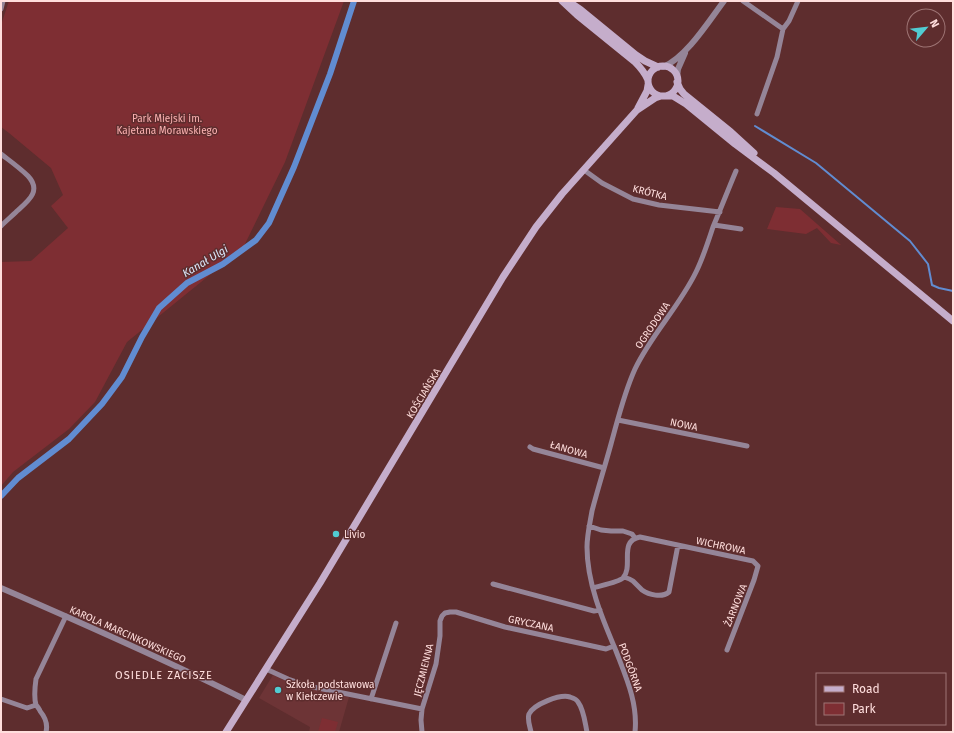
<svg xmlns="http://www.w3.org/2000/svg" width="954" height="733" viewBox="0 0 954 733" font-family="'Fira Sans',sans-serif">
  <rect width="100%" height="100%" fill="#5e2d2e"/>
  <!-- built -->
  <path fill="#6d3436" d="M 273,675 L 295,685 L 316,690 L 349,697 L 339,732 L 309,732 L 310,727 L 259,698 Z"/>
  <!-- green -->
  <path fill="#7e2e33" d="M 9,1 L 344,1 L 285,162 L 243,248 L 127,342 L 95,402 L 69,429 L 13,472 L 1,486 L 1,262 L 31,261 L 68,228 L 51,206 L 63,195 L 51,168 L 9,133 L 1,127 L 1,25 Z
    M 776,207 L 800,209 L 841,245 L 831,243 L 817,228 L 806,234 L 767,229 Z
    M 322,718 L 338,722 L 335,732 L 318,732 Z"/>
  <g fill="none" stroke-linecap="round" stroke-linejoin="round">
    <!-- stream -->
    <path stroke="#618cd1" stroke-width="2" d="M 755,126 L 816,163 L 910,241 L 928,264 L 932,285 L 939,288 L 953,291"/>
    <!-- canal -->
    <path stroke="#618cd1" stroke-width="6" d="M 1,496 L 18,478 L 69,439 L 102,404 L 122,377 L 142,337 L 159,308 L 187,283 L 223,264 L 256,240 L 269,223 L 294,167 L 330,74 L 354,1"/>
    <!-- minor -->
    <path stroke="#958598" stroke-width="5" d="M 743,1 L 783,29
      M 1,9 L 3,1
      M 757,114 L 777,57 L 783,29 L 789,21 L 798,1
      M 1,154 C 10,161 20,168 28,176 C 42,191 28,201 17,211 C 12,216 6,221 1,226
      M 584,170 L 602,183 L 633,199 L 659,205 L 720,212
      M 714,225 L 741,229
      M 618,420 L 747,446
      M 530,447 L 533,449 L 604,468
      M 589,526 L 601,530 L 611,531 L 623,531 L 632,534 L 635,538
      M 624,577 C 627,578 630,579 633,581 C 636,584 639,587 642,590 C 649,595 662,598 669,592 L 678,545
      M 493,584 L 594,611 L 600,610
      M 593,588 C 599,586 619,582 623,578 C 634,566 618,541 640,537 L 753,561 L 758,566 L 754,580 L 727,650
      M 266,669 L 288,679 L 308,686 L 422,709
      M 1,699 L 27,708 L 36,705
      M 371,699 L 396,623
      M 46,732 C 48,724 45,717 40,711 C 40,710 37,706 36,705 C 34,698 35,686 36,679 L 66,616
      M 422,732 L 421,720 L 422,709 L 436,664 L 440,636 L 440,621 L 442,616 L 445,613 L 450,612 L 456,612 L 505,627 L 606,649 L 614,646
      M 531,732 C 530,727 527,719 529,714 C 534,704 560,694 570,697 C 573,698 577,700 578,702 C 584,710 585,723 587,732
      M 635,732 C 638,703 626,677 616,651 C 602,618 587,583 587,547 C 587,535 590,523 592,511 C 598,488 605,466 611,444 C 618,419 624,393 635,369 C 651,335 679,307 696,272 C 703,258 708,242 713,227 C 721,208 728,190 736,171"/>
    <!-- tertiary -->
    <path stroke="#958598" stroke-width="6" d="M 663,67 C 686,58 709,21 724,1
      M 677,77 L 678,69 L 685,53
      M 1,588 C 84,624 166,660 246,700"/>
    <!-- secondary -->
    <path stroke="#c5adcb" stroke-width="7" d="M 562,1 L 577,15 L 635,62 C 641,68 645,73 648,80
      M 568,1 L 581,10 L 636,55 L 645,61 L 658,67
      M648 81a15 15 0 1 1 30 0a15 15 0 1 1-30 0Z
      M 677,82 L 680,89 L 684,94 L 731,132 L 754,153
      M 665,96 L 673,96 L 686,104 L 735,144 L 774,173 L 953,321
      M 638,108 L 647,91 L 648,85
      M 226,732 L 320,583 L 503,277 L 536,227 L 562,194 L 637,110 L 655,98 L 661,96"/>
  </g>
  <!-- markers -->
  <g fill="#51ccd2" stroke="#5e2d2e" stroke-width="1.5">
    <circle cx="336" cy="534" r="4"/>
    <circle cx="278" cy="690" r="4"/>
  </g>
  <g text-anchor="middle" stroke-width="3" stroke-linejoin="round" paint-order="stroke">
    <!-- park labels -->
    <g font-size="10" fill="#fbb1b1" stroke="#5e2d2e">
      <text x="167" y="122">Park Miejski im.<tspan x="167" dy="12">Kajetana Morawskiego</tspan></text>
    </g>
    <!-- street labels -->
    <g font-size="10" fill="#ffdedd" stroke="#5e2d2e">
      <text transform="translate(650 192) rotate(14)" y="4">KRÓTKA</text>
      <text transform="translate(652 325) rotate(-56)" y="4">OGRODOWA</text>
      <text transform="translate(423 393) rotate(-59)" y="4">KOŚCIAŃSKA</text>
      <text transform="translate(684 424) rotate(12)" y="4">NOWA</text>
      <text transform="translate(569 449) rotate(16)" y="4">ŁANOWA</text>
      <text transform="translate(721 545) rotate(12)" y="4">WICHROWA</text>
      <text transform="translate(735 605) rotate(-68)" y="4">ŻARNOWA</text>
      <text transform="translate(531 623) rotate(12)" y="4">GRYCZANA</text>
      <text transform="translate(128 634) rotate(24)" y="4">KAROLA MARCINKOWSKIEGO</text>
      <text transform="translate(631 667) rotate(70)" y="4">PODGÓRNA</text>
      <text transform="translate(423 670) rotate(-76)" y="4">JĘCZMIENNA</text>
    </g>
    <!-- poi labels -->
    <g font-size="10" fill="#ffdedd" stroke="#5e2d2e" text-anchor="start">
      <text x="344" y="538">Livio</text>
      <text x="286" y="688">Szkoła podstawowa<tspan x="286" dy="12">w Kiełczewie</tspan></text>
    </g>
    <!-- water labels -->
    <g font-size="11" font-style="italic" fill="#d9e5f8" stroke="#5e2d2e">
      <text transform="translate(205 261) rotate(-31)" y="4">Kanał Ulgi</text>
    </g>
    <!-- neighbourhood labels -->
    <g font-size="11" letter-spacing="1" fill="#ffdedd" stroke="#5e2d2e">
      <text x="164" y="679">OSIEDLE ZACISZE</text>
    </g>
  </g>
  <!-- border -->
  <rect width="954" height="733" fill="none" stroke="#ffdedd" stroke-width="4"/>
  <!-- legend -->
  <rect x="816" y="673" width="130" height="52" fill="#5e2d2e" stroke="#9e7474"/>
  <rect x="824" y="686" width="20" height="6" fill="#c5adcb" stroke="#9e7474"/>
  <text x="852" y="693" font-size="12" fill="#ffdedd">Road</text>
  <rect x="824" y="703" width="20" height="12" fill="#7e2e33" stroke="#9e7474"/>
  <text x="852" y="713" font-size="12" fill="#ffdedd">Park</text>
  <!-- north arrow -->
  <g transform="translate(926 28) rotate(62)"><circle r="19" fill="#5e2d2e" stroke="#9e7474"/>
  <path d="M0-3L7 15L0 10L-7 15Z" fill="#51ccd2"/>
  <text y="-6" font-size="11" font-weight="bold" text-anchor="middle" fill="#ffdedd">N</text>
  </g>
</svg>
